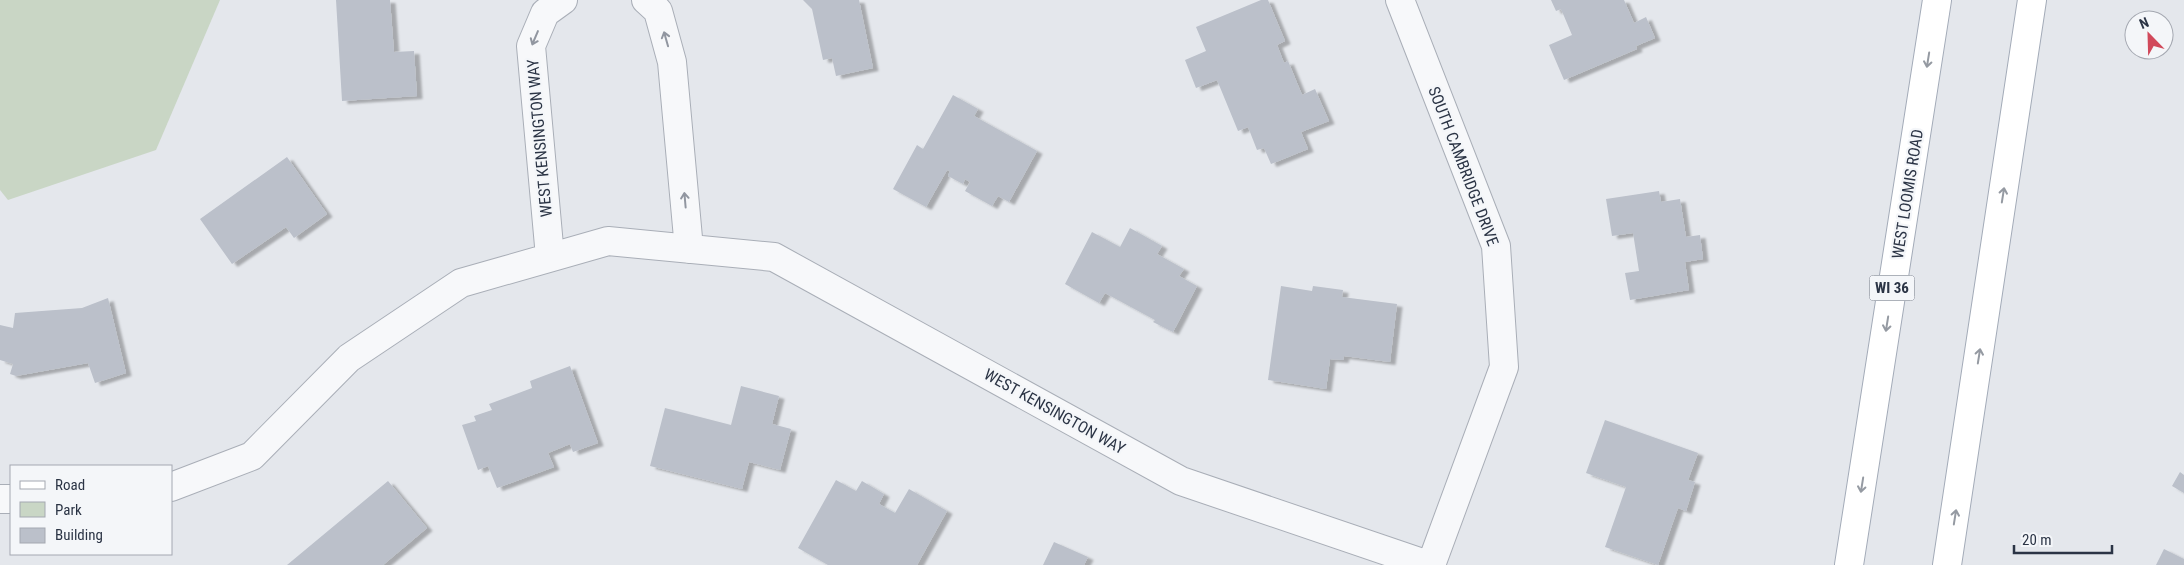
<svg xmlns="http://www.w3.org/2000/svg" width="2184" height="565" viewBox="0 0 2184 565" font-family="'Roboto Condensed',sans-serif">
  <defs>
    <filter id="shadow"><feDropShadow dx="5.5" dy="3" stdDeviation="1" flood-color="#0004"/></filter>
  </defs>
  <rect width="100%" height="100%" fill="#e4e7ec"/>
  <!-- green -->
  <path fill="#c9d6c5" d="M 0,0 L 220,0 L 156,150 L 8,200 L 0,190 Z"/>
  <!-- building -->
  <path fill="#bbc0ca" filter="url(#shadow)" d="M 336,0 L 390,0 L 394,52 L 414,51 L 417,96 L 342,101 Z
    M 803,0 L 859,0 L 873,68 L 836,76 L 832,58 L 823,60 L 812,9 Z
    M 1261,0 L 1268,0 L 1285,41 L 1277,45 L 1284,63 L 1288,61 L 1302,95 L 1315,89 L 1329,121 L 1301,132 L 1308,149 L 1271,164 L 1264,148 L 1257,150 L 1248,127 L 1238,131 L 1217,80 L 1196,88 L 1185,60 L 1206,51 L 1196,27 Z
    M 1551,0 L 1624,0 L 1634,23 L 1646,17 L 1655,38 L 1636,46 L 1637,49 L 1564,80 L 1549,45 L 1572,35 L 1561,9 L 1556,11 Z
    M 953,95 L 978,109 L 974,116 L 1037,151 L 1009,202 L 998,196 L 992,206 L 965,191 L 970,182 L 965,179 L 963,184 L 948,176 L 950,171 L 947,170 L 926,207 L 893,189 L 917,145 L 923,149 Z
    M 287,157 L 327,214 L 294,238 L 286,227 L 232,264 L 200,219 Z
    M 1659,191 L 1661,202 L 1680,199 L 1686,237 L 1700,235 L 1703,259 L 1685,262 L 1689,290 L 1630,300 L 1625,273 L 1639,271 L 1633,233 L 1612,236 L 1606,199 Z
    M 1130,228 L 1162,246 L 1157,254 L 1184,269 L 1179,276 L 1197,286 L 1173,332 L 1153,322 L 1155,320 L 1105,293 L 1099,303 L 1065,284 L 1092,232 L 1120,247 Z
    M 1281,286 L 1312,291 L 1313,286 L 1343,290 L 1342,297 L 1397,304 L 1390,362 L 1344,356 L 1343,360 L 1330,359 L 1326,389 L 1268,380 Z
    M 108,298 L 126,373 L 95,383 L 88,363 L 16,376 L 10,374 L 13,364 L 0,360 L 0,325 L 13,328 L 15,313 L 82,308 Z
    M 570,366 L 598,443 L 573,452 L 570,444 L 548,453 L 554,467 L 497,488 L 488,466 L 478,470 L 462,425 L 476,421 L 474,416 L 492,410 L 489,404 L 532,388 L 530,381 Z
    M 741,386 L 779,396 L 772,424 L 791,429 L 780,470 L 749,462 L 742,489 L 650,466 L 665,408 L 731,425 Z
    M 1605,420 L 1698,453 L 1688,480 L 1695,482 L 1686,511 L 1678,508 L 1658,565 L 1605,547 L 1626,487 L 1586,473 Z
    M 2180,472 L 2184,475 L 2184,493 L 2172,486 Z
    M 836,480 L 856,491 L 862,481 L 884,494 L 879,504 L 895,513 L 909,489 L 947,511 L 917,565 L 828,565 L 798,548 Z
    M 388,481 L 427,528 L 383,565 L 287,565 Z
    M 1054,542 L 1088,557 L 1084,565 L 1043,565 Z
    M 2164,549 L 2184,559 L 2184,565 L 2156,565 Z"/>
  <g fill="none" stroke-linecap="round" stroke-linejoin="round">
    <defs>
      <path id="street" d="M 646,0 L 658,11 L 672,62 L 689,249
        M 1400,0 L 1496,246 L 1504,367 L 1431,565
        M 550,257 L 531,46 L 545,13 L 563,0
        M 171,487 L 252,456 L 349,358 L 461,283 L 608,241 L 774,257 L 1181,481 L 1428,565
        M 0,499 L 11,499"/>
      <path id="primary" d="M 1849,565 L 1937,0
        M 1947,565 L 2032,0"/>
    </defs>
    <!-- street casing -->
    <use href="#street" stroke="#a9aeb7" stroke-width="30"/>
    <!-- primary casing -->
    <use href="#primary" stroke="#a3abb8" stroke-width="30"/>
    <!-- street -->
    <use href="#street" stroke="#f7f8fa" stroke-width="28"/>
    <!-- primary -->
    <use href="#primary" stroke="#fff" stroke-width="28"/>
  </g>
  <!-- one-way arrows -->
  <defs><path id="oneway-shaft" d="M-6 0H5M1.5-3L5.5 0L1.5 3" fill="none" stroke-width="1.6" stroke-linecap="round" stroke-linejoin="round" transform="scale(1.25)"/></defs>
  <g stroke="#9196a0">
    <use href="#oneway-shaft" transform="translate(535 38) rotate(113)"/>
    <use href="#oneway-shaft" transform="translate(666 39) rotate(-106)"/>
    <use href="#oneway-shaft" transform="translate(685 200) rotate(-95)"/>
  </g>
  <g stroke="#959aa2">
    <use href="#oneway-shaft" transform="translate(1928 60) rotate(99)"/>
    <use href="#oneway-shaft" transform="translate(2003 195) rotate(-81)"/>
    <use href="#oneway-shaft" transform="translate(1887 324) rotate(99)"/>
    <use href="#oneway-shaft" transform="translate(1979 356) rotate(-81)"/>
    <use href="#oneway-shaft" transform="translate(1862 485) rotate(99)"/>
    <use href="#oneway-shaft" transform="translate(1955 517) rotate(-81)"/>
  </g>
  <g text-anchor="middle" stroke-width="4.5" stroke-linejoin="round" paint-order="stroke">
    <!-- shield labels -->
    <rect fill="#f4f6f9" stroke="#676e7b" stroke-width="1" x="1869.5" y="275.5" width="45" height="25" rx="4"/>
    <g font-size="15" font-weight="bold" fill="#2b3445">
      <text x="1892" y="293">WI 36</text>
    </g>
    <!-- street labels -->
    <g font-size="16" fill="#2b3445" stroke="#f4f6f9">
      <text transform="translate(539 138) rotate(-95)" y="6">WEST KENSINGTON WAY</text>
      <text transform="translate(1464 166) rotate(69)" y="6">SOUTH CAMBRIDGE DRIVE</text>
      <text transform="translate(1907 194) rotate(-81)" y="6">WEST LOOMIS ROAD</text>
      <text transform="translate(1055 411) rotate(29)" y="6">WEST KENSINGTON WAY</text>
    </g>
  </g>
  <!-- legend -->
  <rect x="10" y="465" width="162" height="90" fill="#f4f6f9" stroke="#a4a8b1"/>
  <rect x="20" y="481" width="25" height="8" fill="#ffffff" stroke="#a4a8b1"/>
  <text x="55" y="490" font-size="15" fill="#2b3445">Road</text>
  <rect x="20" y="502" width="25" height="15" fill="#c9d6c5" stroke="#a4a8b1"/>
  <text x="55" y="515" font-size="15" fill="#2b3445">Park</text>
  <rect x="20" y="528" width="25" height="15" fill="#bbc0ca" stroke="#a4a8b1"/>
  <text x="55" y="540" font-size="15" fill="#2b3445">Building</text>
  <!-- north arrow -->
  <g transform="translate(2149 35) rotate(337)"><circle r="24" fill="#f4f6f9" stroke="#a4a8b1"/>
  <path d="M0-4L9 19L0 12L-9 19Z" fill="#d1495b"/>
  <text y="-8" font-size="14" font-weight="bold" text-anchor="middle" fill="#2b3445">N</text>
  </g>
  <!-- scale -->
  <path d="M2014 545v8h98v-8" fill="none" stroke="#2b3445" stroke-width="2.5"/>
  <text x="2022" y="545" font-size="15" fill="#2b3445" stroke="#f4f6f9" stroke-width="4" paint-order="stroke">20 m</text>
</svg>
